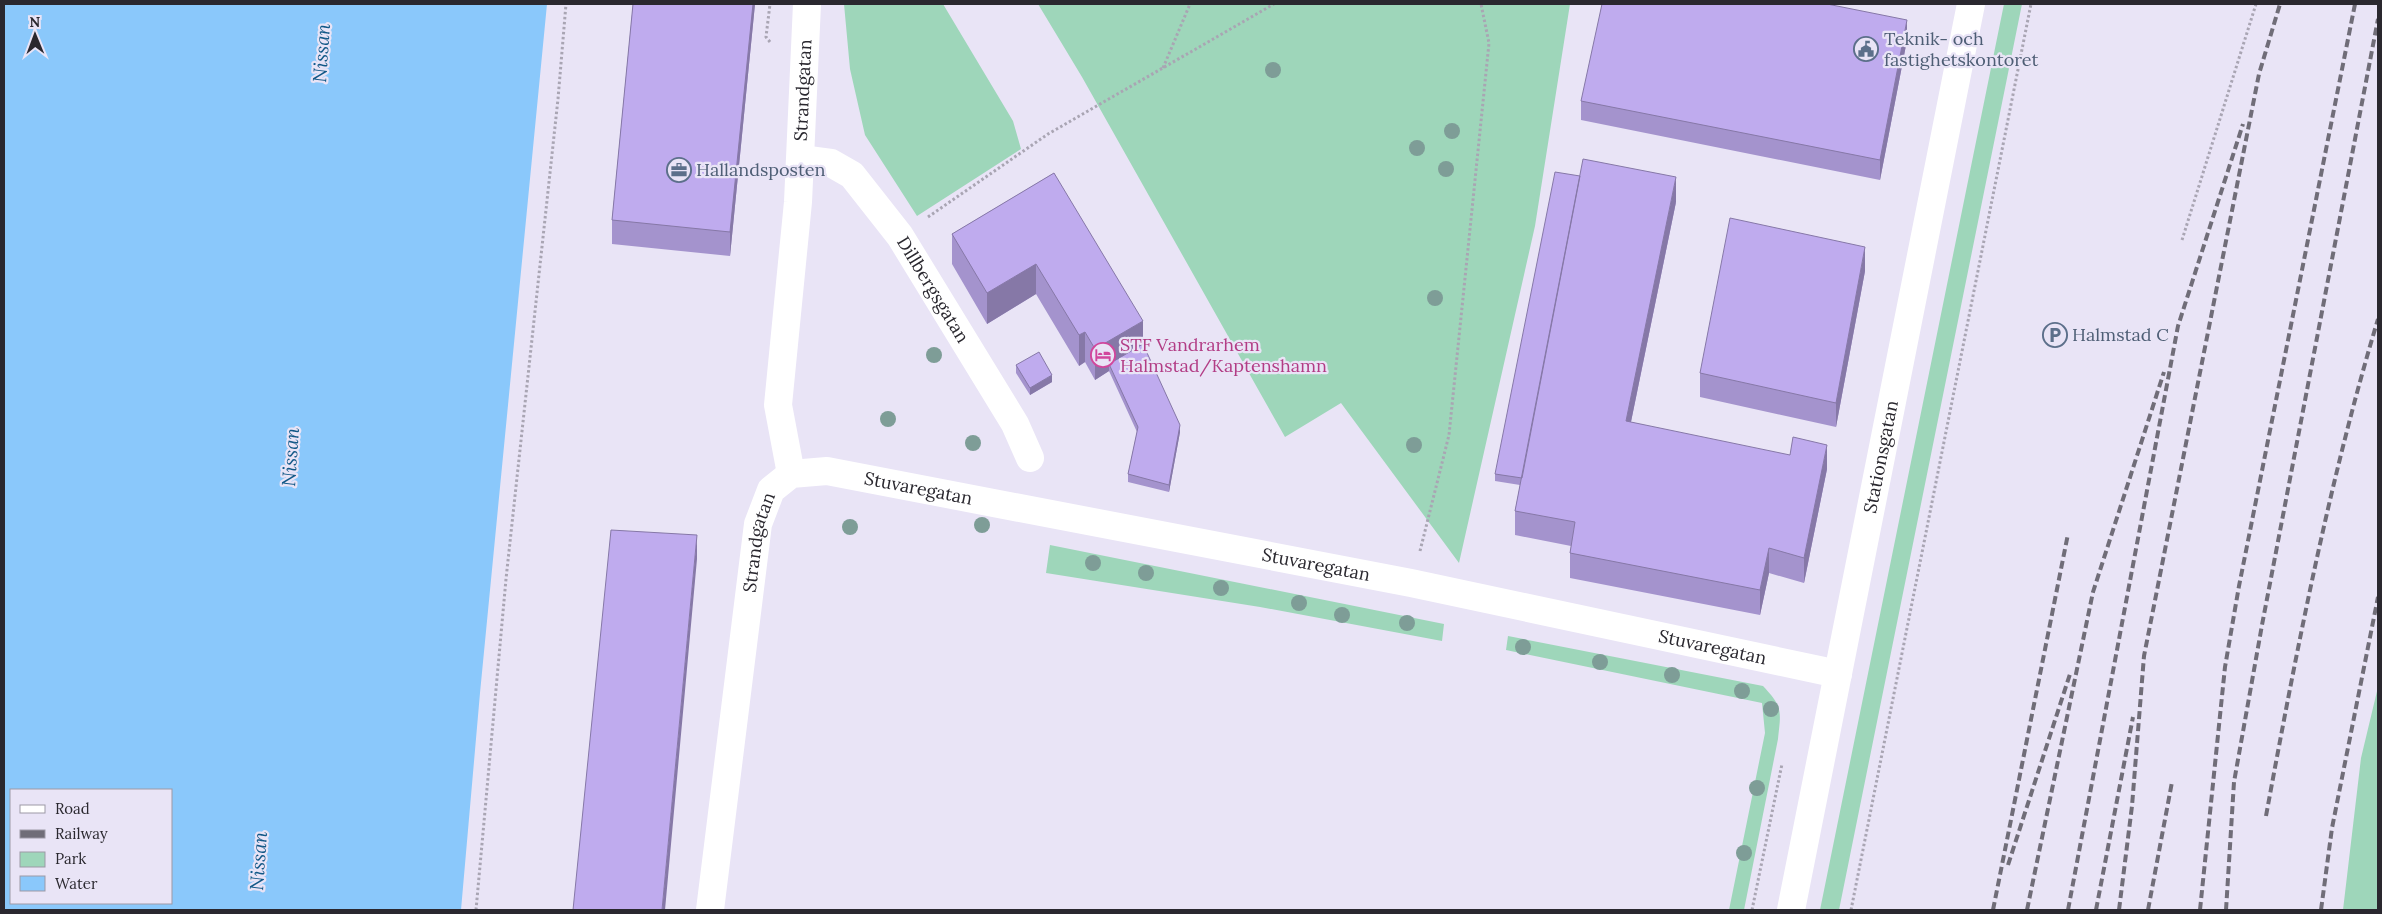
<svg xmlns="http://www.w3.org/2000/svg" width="2382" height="914" viewBox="0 0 2382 914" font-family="Lora,serif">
  <rect width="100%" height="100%" fill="#e9e4f6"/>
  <!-- green -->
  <path fill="#9ed6ba" d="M 844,4 L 943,4 L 1013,121 L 1021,149 L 917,216 L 865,135 L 850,69 Z
    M 1038,4 L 1570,4 L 1535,226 L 1459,563 L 1341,403 L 1285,437 L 1082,77 Z
    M 2004,4 L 2022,4 L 1839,910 L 1820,910 Z
    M 1050,545 L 1444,624 L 1442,641 L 1260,607 L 1046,573 Z
    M 1508,636 L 1763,686 C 1783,707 1781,711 1778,739 L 1744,910 L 1729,910 L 1765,733 L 1762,703 L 1506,650 Z
    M 2378,687 L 2378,910 L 2343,910 L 2361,758 Z"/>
  <!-- water -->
  <path fill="#8ac8fb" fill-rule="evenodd" d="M 4,4 L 547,4 L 480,693 L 461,910 L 4,910 ZM 11,790 L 171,790 L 171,903 L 11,903 Z"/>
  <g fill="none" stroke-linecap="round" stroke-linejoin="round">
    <!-- path -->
    <path stroke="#a9a5b3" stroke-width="3" stroke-dasharray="2.5 2.5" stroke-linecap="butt" d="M 770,42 L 766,37 L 770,4
      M 1163,68 L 1190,4
      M 928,217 L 1048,134 L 1274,4
      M 2182,240 L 2256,4
      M 1420,551 L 1449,435 L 1489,43 L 1481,4
      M 476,910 L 506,579 L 558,99 L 566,4
      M 1752,910 L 1782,764
      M 1851,910 L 2031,4"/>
    <!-- minor -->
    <g stroke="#fff" stroke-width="28">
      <path id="s1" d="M 801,159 L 831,163 L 852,175 L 900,236 L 1015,424 L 1030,458"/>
      <path id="s2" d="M 791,474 L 778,405 L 798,202 L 807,4"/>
      <path id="s3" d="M 710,910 L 758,524 L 771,490 L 791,474 L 827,471 L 1411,583 L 1838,674"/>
      <path id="s4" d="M 1791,910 L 1971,4"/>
    </g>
    <!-- rail -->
    <path stroke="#706d78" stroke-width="4" stroke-dasharray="8 4" stroke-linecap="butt" d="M 2266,816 C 2297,648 2329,482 2378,319
      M 2008,865 L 2070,674
      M 1993,910 L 2068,534
      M 2027,910 L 2093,592 L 2164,372
      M 2068,910 L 2178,326 L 2243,124
      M 2096,910 L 2133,717
      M 2119,910 L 2132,806 L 2144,656 L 2259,74 L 2280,4
      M 2148,910 L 2172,782
      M 2200,910 L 2225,667 L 2239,586 L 2355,4
      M 2226,910 L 2234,782 L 2262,625 L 2378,19
      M 2321,910 L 2332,828 L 2378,597"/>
  </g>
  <!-- trees -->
  <g fill="#7e9d97">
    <circle cx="1273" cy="70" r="8"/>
    <circle cx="1452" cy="131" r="8"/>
    <circle cx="1417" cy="148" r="8"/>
    <circle cx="1446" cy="169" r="8"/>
    <circle cx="1435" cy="298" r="8"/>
    <circle cx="934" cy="355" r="8"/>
    <circle cx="888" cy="419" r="8"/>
    <circle cx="973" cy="443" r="8"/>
    <circle cx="1414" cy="445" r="8"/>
    <circle cx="982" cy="525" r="8"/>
    <circle cx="850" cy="527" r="8"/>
    <circle cx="1093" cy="563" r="8"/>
    <circle cx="1146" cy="573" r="8"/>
    <circle cx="1221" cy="588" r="8"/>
    <circle cx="1299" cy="603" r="8"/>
    <circle cx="1342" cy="615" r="8"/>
    <circle cx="1407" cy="623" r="8"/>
    <circle cx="1523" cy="647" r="8"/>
    <circle cx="1600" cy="662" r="8"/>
    <circle cx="1672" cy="675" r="8"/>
    <circle cx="1742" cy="691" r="8"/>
    <circle cx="1771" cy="709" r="8"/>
    <circle cx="1757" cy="788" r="8"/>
    <circle cx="1744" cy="853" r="8"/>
  </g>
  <!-- wall -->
  <path fill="#a493cd" d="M 633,4 L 755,4 L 730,256 L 612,244 L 612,220 Z
    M 1907,40 L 1880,180 L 1581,120 L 1581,101 Z
    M 1054,173 L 1143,344 L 1180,432 L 1169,492 L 1128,482 L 1128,474 L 1137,432 L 1109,371 L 1095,380 L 1085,362 L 1079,366 L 1036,294 L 987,324 L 952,264 L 952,234 Z
    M 1676,202 L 1631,422 L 1827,469 L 1804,583 L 1769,573 L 1760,615 L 1570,578 L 1570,553 L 1571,546 L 1515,535 L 1515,511 L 1520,485 L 1495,481 L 1495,474 Z
    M 1865,271 L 1836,427 L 1700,397 L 1700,373 Z
    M 1016,365 L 1052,382 L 1030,395 L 1016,373 Z"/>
  <!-- shaded-wall -->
  <path fill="#8678a7" d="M 753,4 L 755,4 L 730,256 L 730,232 Z
    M 1907,20 L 1907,40 L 1880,180 L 1880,160 Z
    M 1676,177 L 1676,202 L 1626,446 L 1626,421 Z
    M 1865,247 L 1865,271 L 1836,427 L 1836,403 Z
    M 1036,264 L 1036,294 L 987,324 L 987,293 Z
    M 1143,321 L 1143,351 L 1109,364 L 1109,371 L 1095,380 L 1095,349 Z
    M 1085,332 L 1085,362 L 1079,366 L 1079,335 Z
    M 1052,375 L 1052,382 L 1030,395 L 1030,388 Z
    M 1180,425 L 1180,432 L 1169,492 L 1169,485 Z
    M 1827,445 L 1827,469 L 1804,583 L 1804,558 Z
    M 697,535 L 697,559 L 665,910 L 662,910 Z
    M 1769,548 L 1769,573 L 1760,615 L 1760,590 Z"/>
  <!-- building -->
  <path fill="#bfabee" stroke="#8678a7" d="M 633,4 L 753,4 L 730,232 L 612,220 Z
    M 1602,4 L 1827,4 L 1907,20 L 1880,160 L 1581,101 Z
    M 1583,159 L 1676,177 L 1626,421 L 1790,455 L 1793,437 L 1827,445 L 1804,558 L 1769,548 L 1760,590 L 1570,553 L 1575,522 L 1515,511 Z
    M 1555,172 L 1580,176 L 1522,478 L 1495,474 Z
    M 1054,173 L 1143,321 L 1095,349 L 1085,332 L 1079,335 L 1036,264 L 987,293 L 952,234 Z
    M 1730,218 L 1865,247 L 1836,403 L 1700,373 Z
    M 1143,344 L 1180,425 L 1169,485 L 1128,474 L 1138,427 L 1109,364 Z
    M 1039,352 L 1052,375 L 1030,388 L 1016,365 Z
    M 611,530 L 697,535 L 662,910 L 573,910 Z"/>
  <!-- icons -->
  <defs>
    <symbol id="civic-ring" viewBox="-11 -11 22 22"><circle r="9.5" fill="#e9e4f6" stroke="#5c6f8a" stroke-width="1.5"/><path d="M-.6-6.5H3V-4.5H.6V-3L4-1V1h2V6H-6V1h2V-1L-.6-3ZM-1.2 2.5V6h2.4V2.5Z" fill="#5c6f8a"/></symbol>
    <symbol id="office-ring" viewBox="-11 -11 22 22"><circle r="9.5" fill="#e9e4f6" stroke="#5c6f8a" stroke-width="1.5"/><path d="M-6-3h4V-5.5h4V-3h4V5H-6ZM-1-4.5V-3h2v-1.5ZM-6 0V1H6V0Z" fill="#5c6f8a"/></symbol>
    <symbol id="parking-ring" viewBox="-11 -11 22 22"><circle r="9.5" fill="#e9e4f6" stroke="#5c6f8a" stroke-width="1.5"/><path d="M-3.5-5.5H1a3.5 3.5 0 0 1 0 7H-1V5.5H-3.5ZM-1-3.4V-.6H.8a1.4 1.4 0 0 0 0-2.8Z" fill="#5c6f8a"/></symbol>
    <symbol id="hotel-ring" viewBox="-11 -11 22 22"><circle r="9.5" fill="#e9e4f6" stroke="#d1479c" stroke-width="1.5"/><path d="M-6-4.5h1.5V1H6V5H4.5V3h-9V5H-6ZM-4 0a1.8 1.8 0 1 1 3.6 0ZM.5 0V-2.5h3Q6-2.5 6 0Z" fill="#d1479c"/></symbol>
  </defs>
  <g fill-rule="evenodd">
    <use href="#civic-ring" x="1852" y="35" width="28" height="28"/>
    <use href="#office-ring" x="665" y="156" width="28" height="28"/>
    <use href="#parking-ring" x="2041" y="321" width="28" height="28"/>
    <use href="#hotel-ring" x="1089" y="341" width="28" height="28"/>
  </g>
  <g text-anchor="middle" stroke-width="4.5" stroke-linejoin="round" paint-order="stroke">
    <!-- service labels -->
    <g font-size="18" fill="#4e5e75" stroke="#e9e4f6" text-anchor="start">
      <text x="1884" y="45">Teknik- och<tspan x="1884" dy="21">fastighetskontoret</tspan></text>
      <text x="696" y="176">Hallandsposten</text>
      <text x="2072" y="341">Halmstad C</text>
    </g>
    <!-- street labels -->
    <g font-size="18" fill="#2a282f" stroke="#e9e4f6">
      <text dy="6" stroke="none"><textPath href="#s2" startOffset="386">Strandgatan</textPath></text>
      <text dy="6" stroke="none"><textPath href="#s1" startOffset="195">Dillbergsgatan</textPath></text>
      <text dy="6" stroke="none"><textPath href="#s4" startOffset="462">Stationsgatan</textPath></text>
      <text dy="6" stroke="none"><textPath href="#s3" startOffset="580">Stuvaregatan</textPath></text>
      <text dy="6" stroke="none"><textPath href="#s3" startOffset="371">Strandgatan</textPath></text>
      <text dy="6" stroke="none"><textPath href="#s3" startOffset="985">Stuvaregatan</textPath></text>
      <text dy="6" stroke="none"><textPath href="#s3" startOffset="1390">Stuvaregatan</textPath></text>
    </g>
    <!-- hotel labels -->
    <g font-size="18" fill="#b23c85" stroke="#e9e4f6" text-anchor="start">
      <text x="1120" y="351">STF Vandrarhem<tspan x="1120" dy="21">Halmstad/Kaptenshamn</tspan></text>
    </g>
    <!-- water labels -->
    <g font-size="19" font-style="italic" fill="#125887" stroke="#e9e4f6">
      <text transform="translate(321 53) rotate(-86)" y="7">Nissan</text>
      <text transform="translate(290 457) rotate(-86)" y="7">Nissan</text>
      <text transform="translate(258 861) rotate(-86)" y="7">Nissan</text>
    </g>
  </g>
  <!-- border -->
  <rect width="2382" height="914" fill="none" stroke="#2a282f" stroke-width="10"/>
  <!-- legend -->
  <rect x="10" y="789" width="162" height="115" fill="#e9e4f6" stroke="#9d99a6"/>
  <rect x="20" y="805" width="25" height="8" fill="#ffffff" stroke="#9d99a6"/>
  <text x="55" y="814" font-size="15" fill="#2a282f">Road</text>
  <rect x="20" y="830" width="25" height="8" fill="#706d78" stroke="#9d99a6"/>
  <text x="55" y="839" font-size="15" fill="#2a282f">Railway</text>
  <rect x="20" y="852" width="25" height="15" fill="#9ed6ba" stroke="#9d99a6"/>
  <text x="55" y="864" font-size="15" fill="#2a282f">Park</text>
  <rect x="20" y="876" width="25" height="15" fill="#8ac8fb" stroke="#9d99a6"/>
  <text x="55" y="889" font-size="15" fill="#2a282f">Water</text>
  <!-- north arrow -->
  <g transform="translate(35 35) rotate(359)" stroke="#e9e4f6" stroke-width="4" paint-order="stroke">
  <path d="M0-4L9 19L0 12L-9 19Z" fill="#2a282f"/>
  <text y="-8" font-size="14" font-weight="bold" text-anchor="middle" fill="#2a282f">N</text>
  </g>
</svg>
